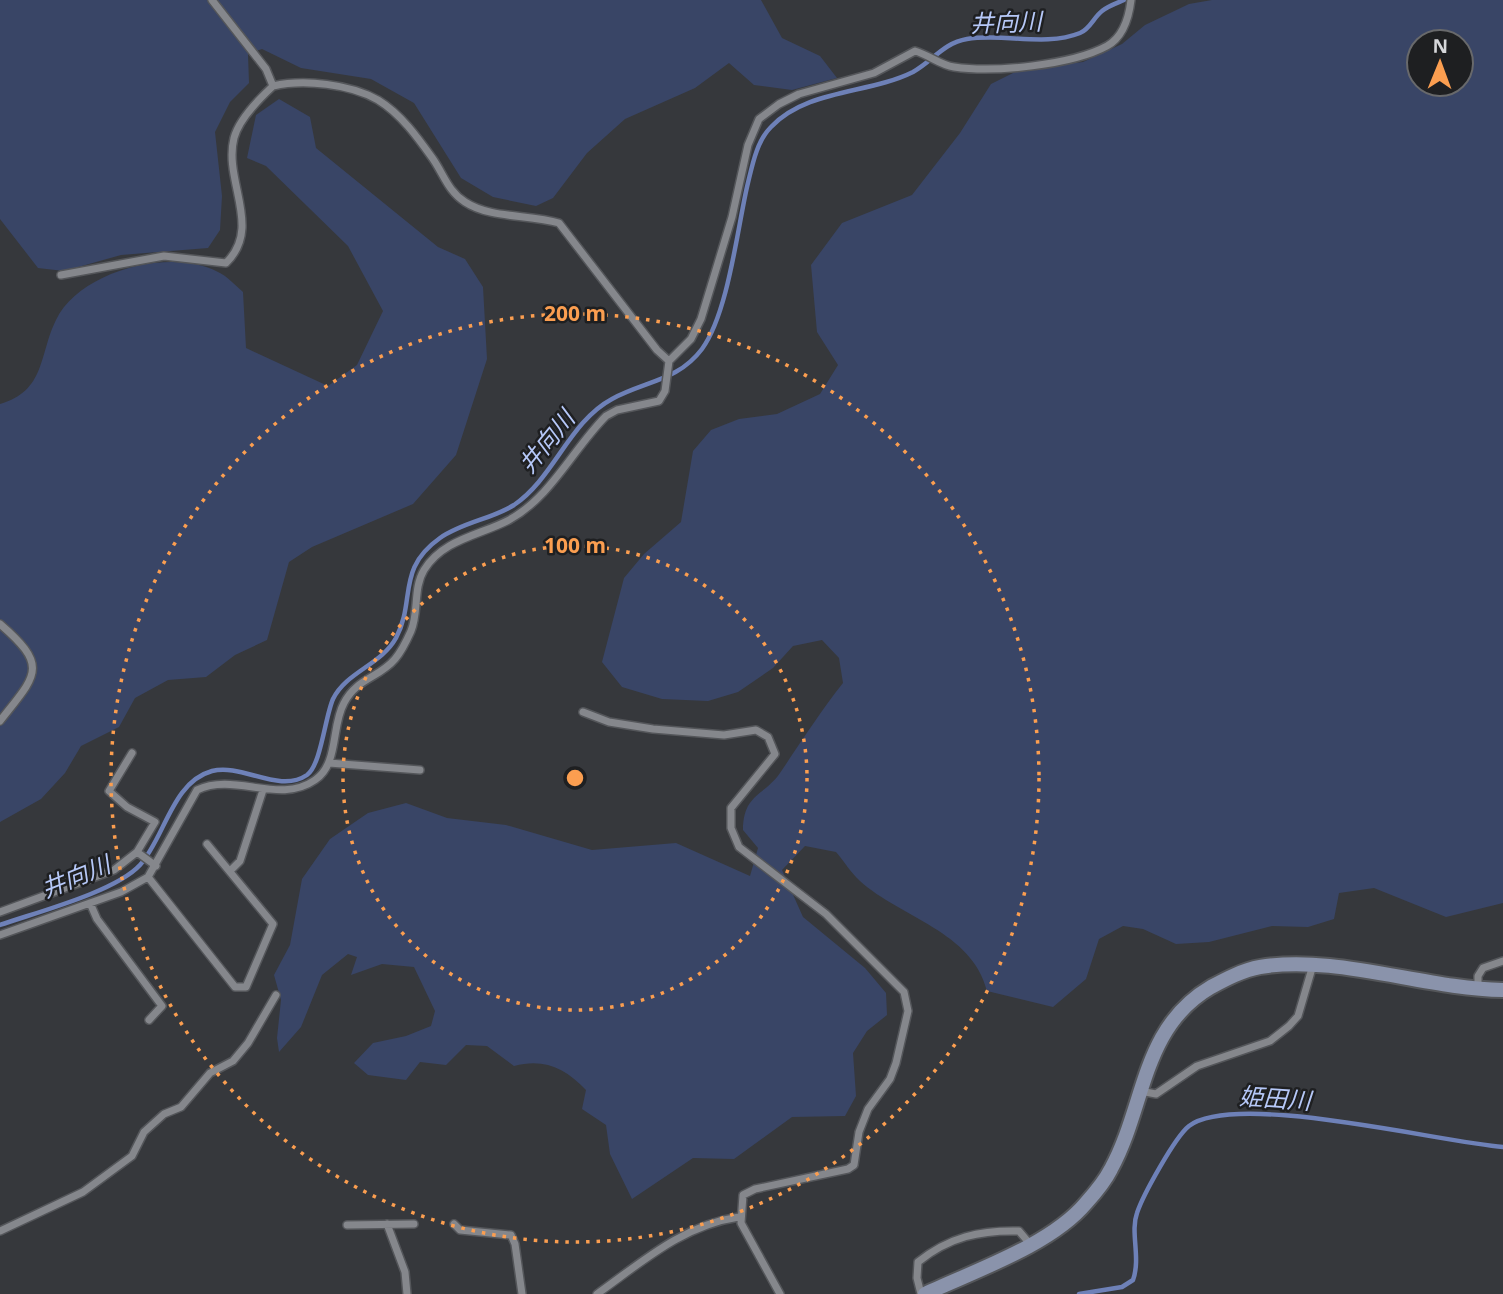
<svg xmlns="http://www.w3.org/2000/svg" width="1503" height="1294" viewBox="0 0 1503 1294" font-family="'Noto Sans','Noto Sans JP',sans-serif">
  <rect width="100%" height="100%" fill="#36383c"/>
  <!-- green -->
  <path fill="#394566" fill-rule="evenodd" d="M 0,0 L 761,0 L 782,38 L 820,56 L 837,78 L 792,90 L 754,85 L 729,63 L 695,88 L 625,119 L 587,153 L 553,198 L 536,206 L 493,197 L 461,178 L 414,103 L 371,79 L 301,68 L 262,49 L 248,54 L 249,83 L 230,102 L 215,132 L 222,196 L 220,230 L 208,248 L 121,255 L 64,271 L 38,268 L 0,219 Z
    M 1212,0 L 1503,0 L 1503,903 L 1446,917 L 1374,888 L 1339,893 L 1334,919 L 1308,927 L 1272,926 L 1209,942 L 1176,944 L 1143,929 L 1123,926 L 1099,939 L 1086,979 L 1053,1007 L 987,991 C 972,931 901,918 860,881 C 851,873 844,861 836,852 L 805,846 L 782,870 L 803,917 L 865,968 L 886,993 L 887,1015 L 867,1031 L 853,1053 L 856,1096 L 845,1116 L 792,1117 L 734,1159 L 693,1158 L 632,1199 L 610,1154 L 606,1125 L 582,1109 L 586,1090 C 565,1068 544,1058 514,1066 L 487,1046 L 466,1045 L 446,1065 L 420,1062 L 406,1080 L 368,1075 L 354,1063 L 373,1043 L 406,1036 L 431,1026 L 435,1011 L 414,967 L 382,964 L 351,975 L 357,957 L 348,954 L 322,975 L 301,1027 L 279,1052 L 277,1038 L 281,1000 L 274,975 L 290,945 L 302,879 L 330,839 L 368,813 L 406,803 L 447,818 L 506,825 L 592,850 L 676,843 L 750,876 L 758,848 L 743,830 C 743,794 764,796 780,773 C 801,742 820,712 843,683 L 839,658 L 822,640 L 793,646 L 773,668 L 738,692 L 708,701 L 662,699 L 622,687 L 602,662 L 624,578 L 644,554 L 681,522 L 693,451 L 711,430 L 739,419 L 777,414 L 820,394 L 838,365 L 817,332 L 811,265 L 842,223 L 912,195 L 960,133 L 991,84 L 1019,70 L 1083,62 L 1122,44 L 1145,25 L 1189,4 ZM 1419,42 L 1461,42 L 1461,84 L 1419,84 Z
    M 279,99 L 310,117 L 316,148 L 438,247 L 465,259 L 483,287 L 487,359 L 456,455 L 413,504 L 312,547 L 289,562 L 267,640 L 235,655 L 206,677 L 168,680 L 135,698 L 119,727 L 81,746 L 65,773 L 41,799 L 0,822 L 0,404 C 46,391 39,354 56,320 C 79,271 171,247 218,272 C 227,276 235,285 243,292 L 246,348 L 328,386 L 357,365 L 383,311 L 348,246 L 266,166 L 247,158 L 256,115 Z"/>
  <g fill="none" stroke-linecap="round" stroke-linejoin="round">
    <!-- stream -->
    <path stroke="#6e81b8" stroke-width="4.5" d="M 0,925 C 37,912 115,892 140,865 C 165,837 172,782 212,771 C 242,763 279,794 307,775 C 321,765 325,717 333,699 C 346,672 381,665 396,638 C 416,600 396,569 440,538 C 463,522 492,519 514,505 C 554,478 569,422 612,399 C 645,381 678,381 702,349 C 728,313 737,231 747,187 C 752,167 756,142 771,127 C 807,89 869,94 913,72 C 933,61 943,43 967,39 C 1004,33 1045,47 1080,33 C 1090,29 1094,17 1102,11 C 1108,6 1117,3 1124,0
      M 1079,1294 L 1122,1287 L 1133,1280 C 1141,1258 1130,1232 1137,1213 C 1143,1195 1175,1137 1189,1126 C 1236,1091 1439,1142 1503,1147"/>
    <defs>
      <path id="street" d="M 212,0 L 266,69 L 273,86
        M 61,275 L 164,256 L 226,263 C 263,227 223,181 234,138 C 239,119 259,99 273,86 C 304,79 350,84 378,100 C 401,114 418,138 433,159 C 444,175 448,191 465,202 C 491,219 529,214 559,223 L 657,350 L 669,361
        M 0,624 C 50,667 36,675 0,721
        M 583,712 L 609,722 L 653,729 L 724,735 L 756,730 L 768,737 L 775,754 L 731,808 L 731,828 L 739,847 L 826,914 L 904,992 L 908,1011 L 896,1063 L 890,1079 L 868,1109 L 859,1132 L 854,1165 L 848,1169 L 755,1189 L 743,1195 L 741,1223 L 780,1294
        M 132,753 L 109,791 L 127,807 L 155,822 L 137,852 L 156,866
        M 329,763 L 420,770
        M 231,870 L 240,861 L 263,790
        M 148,877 L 235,987 L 246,987 L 273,924 L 207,844
        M 90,903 L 97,919 L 162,1006 L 149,1020
        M 0,912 L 114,870 L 137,852
        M 0,935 L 121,892 L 148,877 L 197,790 C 235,772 279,805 315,780 C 339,764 331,726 344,703 C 357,678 379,678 395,659 C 401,652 407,640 411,631 C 419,612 413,588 424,570 C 443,539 481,535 509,520 C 551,497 573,449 606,416 L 617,410 L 659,401 L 665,391 L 669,361 L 691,339 L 701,319 L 732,217 L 748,145 L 759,119 L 779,104 L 799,94 L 874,73 L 915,51 C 929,55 940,65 954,67 C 994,73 1072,65 1107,46 C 1123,37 1129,17 1131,0
        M 1478,990 L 1478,976 L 1483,968 L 1503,961
        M 1140,1091 L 1156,1094 L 1197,1066 L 1270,1041 L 1289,1026 L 1298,1016 L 1313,965
        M 387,1224 L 405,1272 L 407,1294
        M 454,1224 L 460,1230 L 511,1235 L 515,1244 L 522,1294
        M 347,1225 L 414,1224
        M 0,1231 L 83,1192 L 132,1156 L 144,1132 L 164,1114 L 181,1107 L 210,1073 L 233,1061 L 248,1043 L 276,995
        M 597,1294 C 642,1262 683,1225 739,1217
        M 921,1294 L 917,1278 L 918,1262 C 949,1237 980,1230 1019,1231 L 1030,1244"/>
      <path id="secondary" d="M 925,1294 C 974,1271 1051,1245 1086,1203 C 1095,1193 1105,1181 1111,1169 C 1146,1105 1141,1028 1211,987 C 1226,979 1243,970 1260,967 C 1335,954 1425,989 1503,990"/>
    </defs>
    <!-- street casing -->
    <use href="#street" stroke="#54565a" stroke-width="10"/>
    <!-- secondary casing -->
    <use href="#secondary" stroke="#54565a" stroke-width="18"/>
    <!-- street -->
    <use href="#street" stroke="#85878c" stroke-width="7"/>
    <!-- secondary -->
    <use href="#secondary" stroke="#8a93ab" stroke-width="14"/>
  </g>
  <!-- distance rings -->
  <g fill="none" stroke="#fb9e50" stroke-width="3.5" stroke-dasharray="3.5 7">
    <circle cx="575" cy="778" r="232"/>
    <circle cx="575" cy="778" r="464"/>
  </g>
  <g text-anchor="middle" stroke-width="5" stroke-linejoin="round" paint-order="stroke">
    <!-- water labels -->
    <g font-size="24" font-style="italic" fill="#b6c8f8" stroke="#1e1f21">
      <text transform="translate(1006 23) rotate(-2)" y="8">井向川</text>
      <text transform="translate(547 442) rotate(-51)" y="8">井向川</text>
      <text transform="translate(76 877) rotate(-22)" y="8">井向川</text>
      <text transform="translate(1275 1099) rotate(4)" y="8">姫田川</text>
    </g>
  </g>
  <circle cx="575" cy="778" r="10" fill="#fb9e50" stroke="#1e1f21" stroke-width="3.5"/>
  <g font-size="21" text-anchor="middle" font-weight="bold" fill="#fb9e50" stroke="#1e1f21" stroke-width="5" stroke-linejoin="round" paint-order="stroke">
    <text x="575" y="321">200 m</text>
    <text x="575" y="553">100 m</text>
  </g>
  <!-- north arrow -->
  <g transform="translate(1440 63) rotate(1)"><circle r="33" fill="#1e1f21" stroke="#68696b" stroke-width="2"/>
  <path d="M0-5L12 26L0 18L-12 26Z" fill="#fb9e50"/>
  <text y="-10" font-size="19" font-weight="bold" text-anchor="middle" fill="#d6d7da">N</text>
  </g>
</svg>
